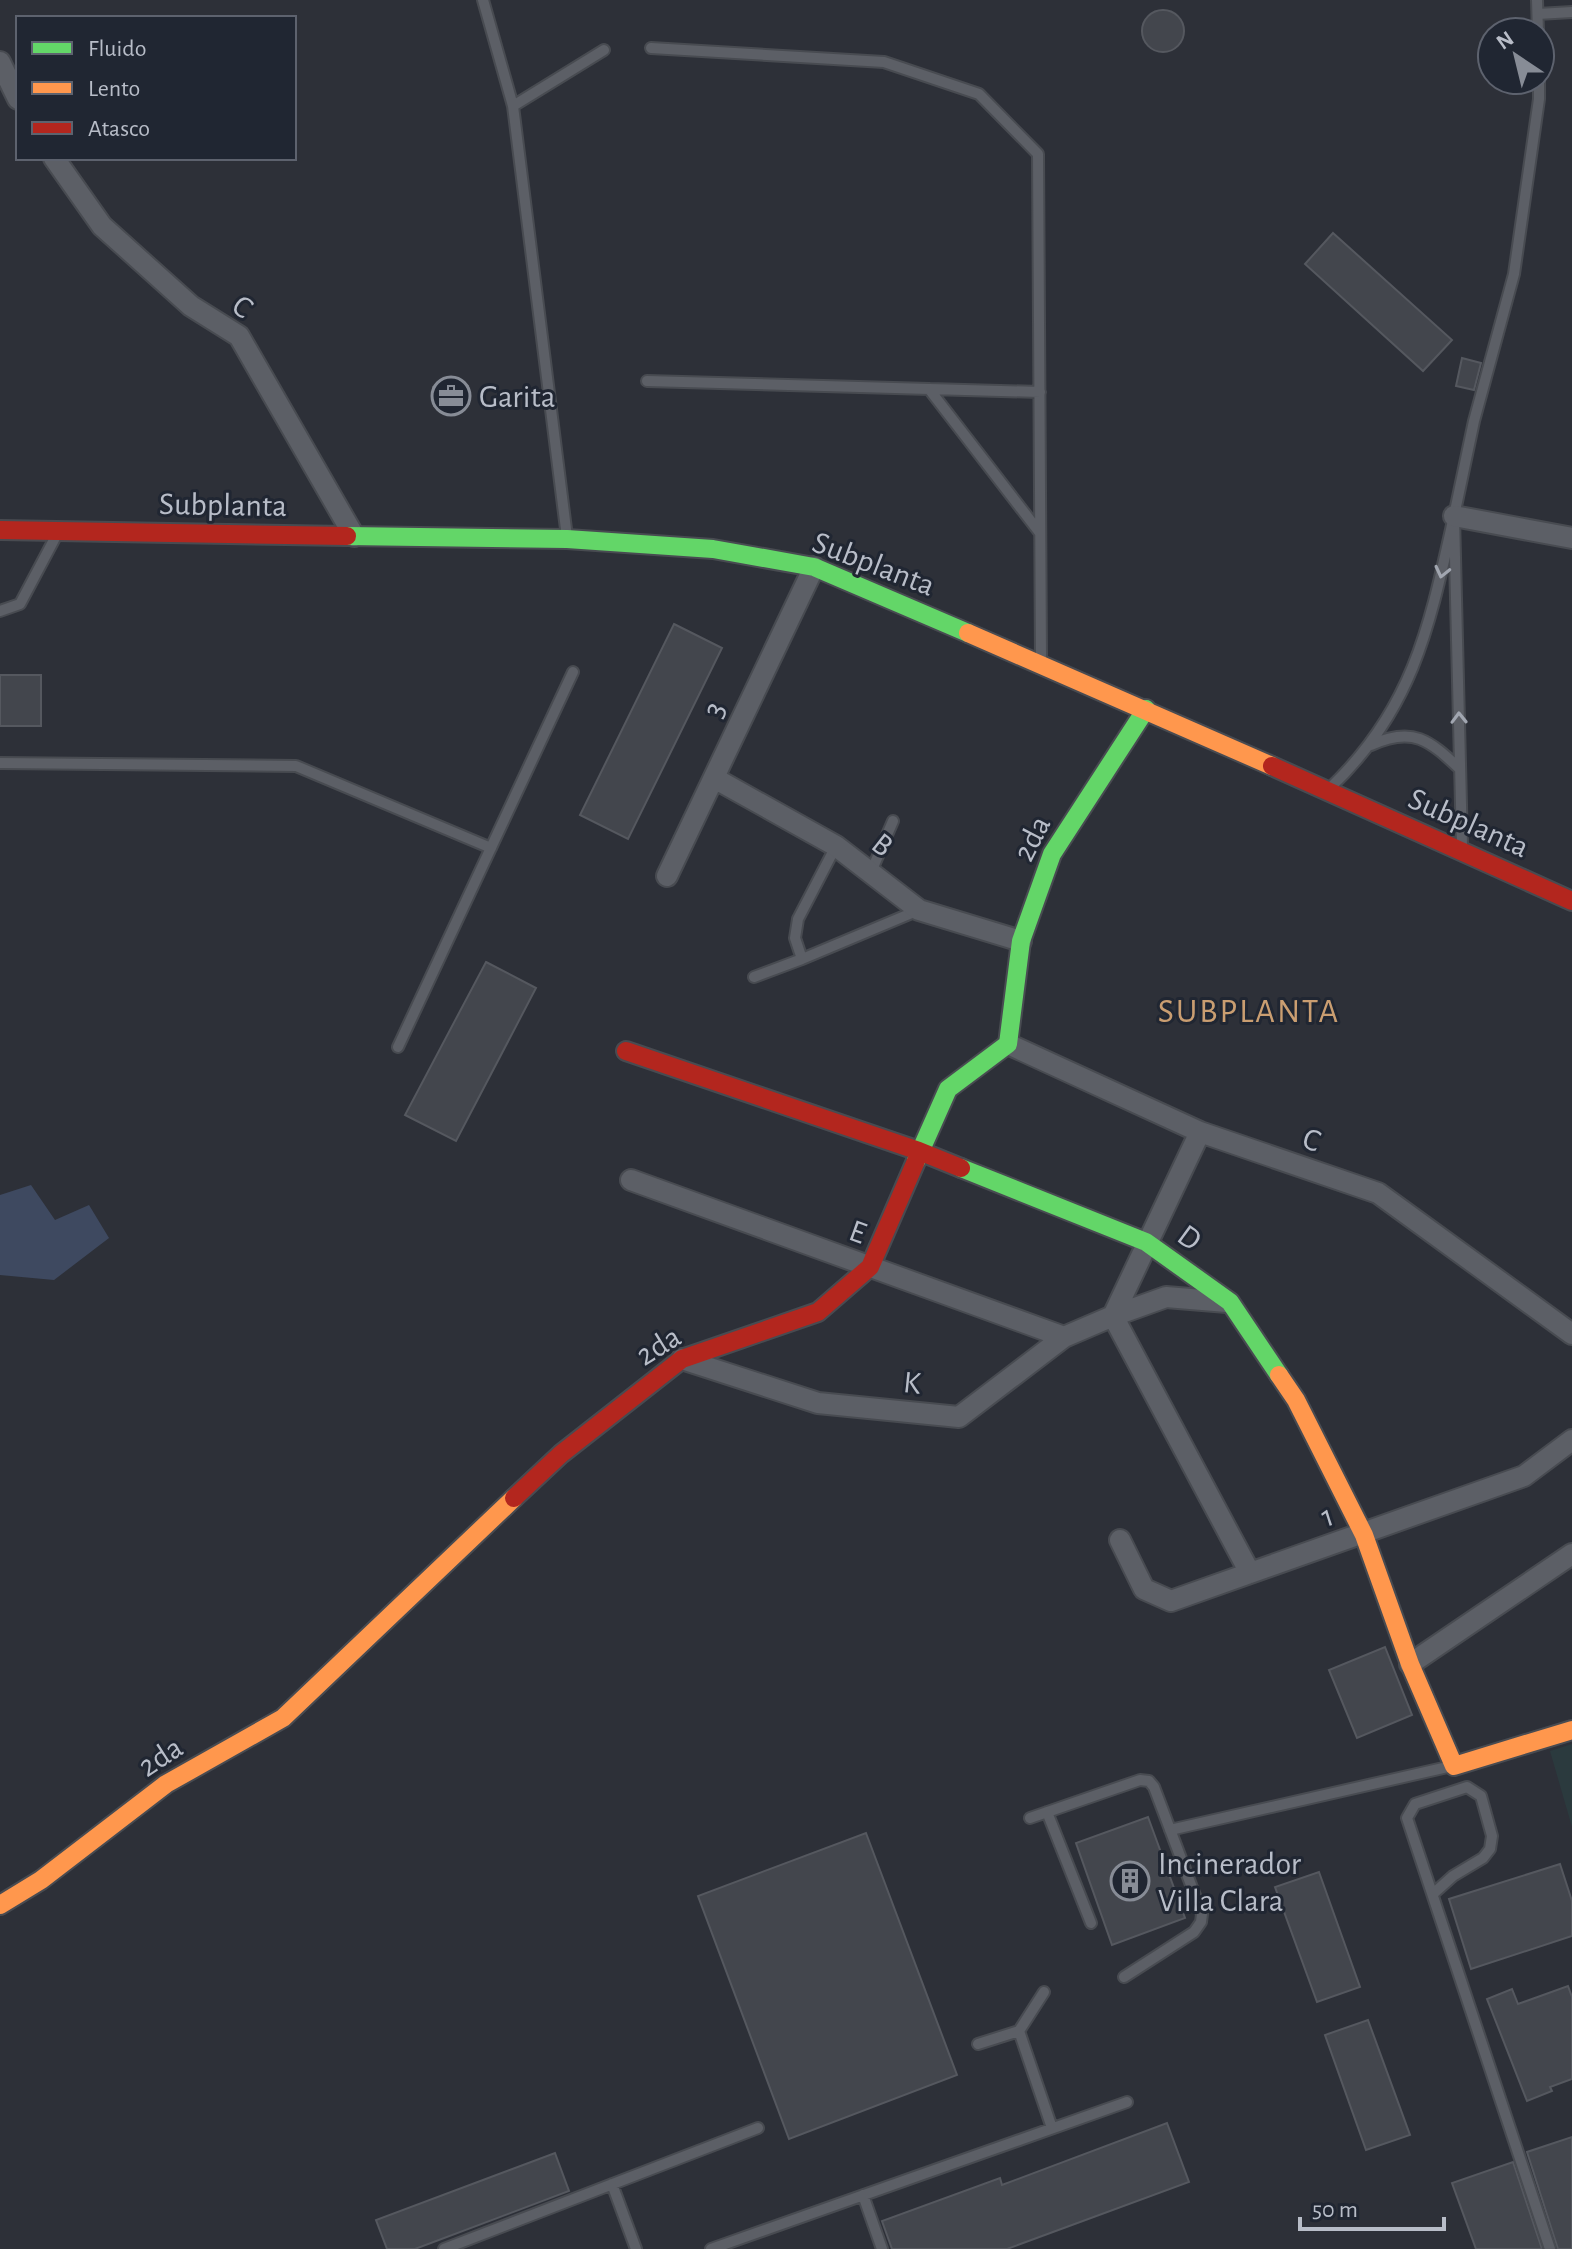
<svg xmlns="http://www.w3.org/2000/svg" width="1572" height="2249" viewBox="0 0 1572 2249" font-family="'Alegreya Sans',sans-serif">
  <rect width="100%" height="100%" fill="#2d3038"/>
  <!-- green -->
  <path fill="#2b3a3e" d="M 1572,1744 L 1572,1827 L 1550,1751 Z"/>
  <!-- water -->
  <path fill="#3e4960" d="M 31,1185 L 55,1220 L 89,1205 L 109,1238 L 54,1280 L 0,1275 L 0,1195 Z"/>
  <!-- building -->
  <path fill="#43464d" stroke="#55585f" stroke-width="2" d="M1142 31a21 21 0 1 1 42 0a21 21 0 1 1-42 0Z
    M 1333,233 L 1452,340 L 1423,371 L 1305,264 Z
    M 1462,358 L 1481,363 L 1474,390 L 1456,386 Z
    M 468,386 L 469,404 L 434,406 L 433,387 Z
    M 674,624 L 722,648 L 628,839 L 580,815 Z
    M 0,675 L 41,675 L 41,726 L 0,726 Z
    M 486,962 L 536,988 L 456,1141 L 405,1115 Z
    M 1385,1647 L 1412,1715 L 1357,1738 L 1329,1670 Z
    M 1148,1817 L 1185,1918 L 1112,1945 L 1076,1843 Z
    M 866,1833 L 957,2075 L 789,2139 L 698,1896 Z
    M 1560,1864 L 1572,1901 L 1572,1936 L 1471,1969 L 1449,1899 Z
    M 1319,1872 L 1360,1987 L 1317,2002 L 1275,1887 Z
    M 1568,1986 L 1572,1997 L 1572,2079 L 1550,2087 L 1552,2091 L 1527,2101 L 1487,1999 L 1512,1989 L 1518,2004 Z
    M 1368,2020 L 1410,2135 L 1366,2150 L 1325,2035 Z
    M 1167,2123 L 1189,2182 L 1007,2249 L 892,2249 L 882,2221 L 1000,2178 L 1002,2185 Z
    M 1572,2137 L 1572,2249 L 1558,2249 L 1527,2152 Z
    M 555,2153 L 569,2191 L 415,2249 L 387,2249 L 376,2220 Z
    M 1513,2162 L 1542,2249 L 1476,2249 L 1452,2183 Z"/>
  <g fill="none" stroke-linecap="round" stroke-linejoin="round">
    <defs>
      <path id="lane" d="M 483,0 L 513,106 L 567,537
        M 1537,0 L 1538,32
        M 1538,14 L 1572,12
        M 651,48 L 884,62 L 979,94 L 1038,154 L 1041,659
        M 513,106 L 604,50
        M 647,381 L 1040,392
        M 929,389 L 1040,533
        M 1454,516 L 1474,421 L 1514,274 L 1539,99 L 1539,80
        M 0,611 L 20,604 L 56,536
        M 1371,745 C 1413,726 1429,740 1460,769
        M 0,763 L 296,766 L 491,848
        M 1330,788 C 1414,708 1430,624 1454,516 L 1462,846
        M 871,872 L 893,821
        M 802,959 L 795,938 L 798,919 L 836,846
        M 754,977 L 802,959 L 919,910
        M 398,1047 L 573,672
        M 1047,1812 L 1091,1923
        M 1030,1818 L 1140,1780 L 1149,1781 L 1154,1787 L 1202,1914 L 1201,1922 L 1194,1932 L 1124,1977
        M 1170,1830 L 1452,1766
        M 1434,1893 L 1453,1876 L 1483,1858 L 1490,1849 L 1492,1836 L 1481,1796 L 1467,1787 L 1415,1804 L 1407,1818 L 1550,2249
        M 1019,2031 L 1052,2128
        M 978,2044 L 1019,2031 L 1044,1992
        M 612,2184 L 636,2249
        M 863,2195 L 882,2249
        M 444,2249 L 758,2128
        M 711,2249 L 1127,2102"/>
      <path id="street" d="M 0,62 L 18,99
        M 54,158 L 102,226 L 191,306 L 239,336 L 354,536
        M 1454,516 L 1572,538
        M 714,778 L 836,846 L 919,910 L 1021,941
        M 667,876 L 814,567
        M 1008,1044 L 1200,1132 L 1378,1193 L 1572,1334
        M 1200,1132 L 1113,1316 L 1250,1573
        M 631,1180 L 1064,1337
        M 682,1359 L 818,1403 L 959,1417 L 1064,1337 L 1113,1316 L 1166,1297 L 1227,1302
        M 1120,1540 L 1144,1589 L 1171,1601 L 1524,1476 L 1572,1440
        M 1410,1664 L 1572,1554"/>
      <path id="fast" d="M 347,536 L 567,539 L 713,549 L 814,567 L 968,633
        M 916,1161 L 948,1089 L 1008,1044 L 1021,941 L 1052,854 L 1146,709
        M 961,1168 L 1146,1242 L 1230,1302 L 1279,1375"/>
      <path id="slow" d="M 968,633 L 1272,766
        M 1279,1375 L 1296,1400 L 1364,1535 L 1410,1664 L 1454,1766 L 1572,1730
        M 0,1905 L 41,1880 L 166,1784 L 283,1718 L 514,1498"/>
      <path id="jam" d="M 0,530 L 347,536
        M 1272,766 L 1572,901
        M 626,1051 L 919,1151 L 961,1168
        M 514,1498 L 561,1454 L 682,1359 L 818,1312 L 870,1267 L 916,1161"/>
    </defs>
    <!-- lane casing -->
    <use href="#lane" stroke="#484b51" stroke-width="14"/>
    <!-- street casing -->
    <use href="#street" stroke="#484b51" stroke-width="24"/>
    <!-- fast casing -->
    <use href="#fast" stroke="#484b51" stroke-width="22"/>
    <!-- slow casing -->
    <use href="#slow" stroke="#484b51" stroke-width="22"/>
    <!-- jam casing -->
    <use href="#jam" stroke="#484b51" stroke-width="22"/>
    <!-- lane -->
    <use href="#lane" stroke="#5c5f66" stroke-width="10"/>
    <!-- street -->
    <use href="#street" stroke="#5c5f66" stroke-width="20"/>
    <!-- fast -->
    <use href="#fast" stroke="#63d668" stroke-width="18"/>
    <!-- slow -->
    <use href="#slow" stroke="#ff974d" stroke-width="18"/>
    <!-- jam -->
    <use href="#jam" stroke="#b3261e" stroke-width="18"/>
  </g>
  <!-- one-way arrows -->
  <defs><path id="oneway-chevron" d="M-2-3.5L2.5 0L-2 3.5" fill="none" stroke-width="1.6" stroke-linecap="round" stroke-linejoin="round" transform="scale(2)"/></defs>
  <g stroke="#a1a6b0">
    <use href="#oneway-chevron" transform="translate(1442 572) rotate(103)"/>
    <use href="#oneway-chevron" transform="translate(1459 718) rotate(-91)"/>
  </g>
  <!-- icons -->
  <defs>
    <symbol id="office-ring" viewBox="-11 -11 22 22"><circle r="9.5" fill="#202632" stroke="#878c96" stroke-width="1.5"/><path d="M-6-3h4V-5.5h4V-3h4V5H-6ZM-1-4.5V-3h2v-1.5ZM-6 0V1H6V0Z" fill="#878c96"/></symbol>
    <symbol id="building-ring" viewBox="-11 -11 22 22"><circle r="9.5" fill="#202632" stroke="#878c96" stroke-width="1.5"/><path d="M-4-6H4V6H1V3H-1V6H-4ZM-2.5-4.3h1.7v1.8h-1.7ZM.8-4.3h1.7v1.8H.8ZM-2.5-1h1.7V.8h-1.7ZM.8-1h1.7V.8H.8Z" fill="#878c96"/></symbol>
  </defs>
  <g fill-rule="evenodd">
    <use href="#office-ring" x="429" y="374" width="44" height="44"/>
    <use href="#building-ring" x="1108" y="1859" width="44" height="44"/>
  </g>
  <g text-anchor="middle" stroke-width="6" stroke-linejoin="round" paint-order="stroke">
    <!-- street labels -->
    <g font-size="32" fill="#b8bdc8" stroke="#202632">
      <text transform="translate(243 306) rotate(37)" y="11">C</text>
      <text transform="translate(223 504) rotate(1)" y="11">Subplanta</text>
      <text transform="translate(874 563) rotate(21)" y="11">Subplanta</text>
      <text transform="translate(713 709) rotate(-65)" y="11">3</text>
      <text transform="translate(1469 822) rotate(24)" y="11">Subplanta</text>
      <text transform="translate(1031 838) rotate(-63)" y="11">2da</text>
      <text transform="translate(883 844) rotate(38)" y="11">B</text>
      <text transform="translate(1312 1139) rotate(19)" y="11">C</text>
      <text transform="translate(858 1231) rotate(20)" y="11">E</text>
      <text transform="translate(1190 1237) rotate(36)" y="11">D</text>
      <text transform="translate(658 1345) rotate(-32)" y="11">2da</text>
      <text transform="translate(912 1382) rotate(6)" y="11">K</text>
      <text transform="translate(1327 1515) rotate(-18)" y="11">1</text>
      <text transform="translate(160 1756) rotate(-33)" y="11">2da</text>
    </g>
    <!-- poi labels -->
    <g font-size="32" fill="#b8bdc8" stroke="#202632" text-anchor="start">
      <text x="479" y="407">Garita</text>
      <text x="1158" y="1874">Incinerador<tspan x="1158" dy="37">Villa Clara</tspan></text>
    </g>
    <!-- neighbourhood labels -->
    <g font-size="34" letter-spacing="2" fill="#ca9e71" stroke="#202632">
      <text x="1249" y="1022">SUBPLANTA</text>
    </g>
  </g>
  <!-- legend -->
  <rect x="16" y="16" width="280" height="144" fill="#202632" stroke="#5d626e" stroke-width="2"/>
  <rect x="32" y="42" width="40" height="12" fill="#63d668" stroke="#5d626e" stroke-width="2"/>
  <text x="88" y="56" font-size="24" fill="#b8bdc8">Fluido</text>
  <rect x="32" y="82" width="40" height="12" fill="#ff974d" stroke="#5d626e" stroke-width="2"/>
  <text x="88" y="96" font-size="24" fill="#b8bdc8">Lento</text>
  <rect x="32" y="122" width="40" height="12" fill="#b3261e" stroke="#5d626e" stroke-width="2"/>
  <text x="88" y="136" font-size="24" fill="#b8bdc8">Atasco</text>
  <!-- north arrow -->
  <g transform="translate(1516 56) rotate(325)"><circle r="38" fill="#202632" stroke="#5d626e" stroke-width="2"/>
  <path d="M0-6L14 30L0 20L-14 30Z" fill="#878c96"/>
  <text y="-12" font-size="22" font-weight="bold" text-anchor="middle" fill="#b8bdc8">N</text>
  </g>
  <!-- scale -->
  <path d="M1300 2217v12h144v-12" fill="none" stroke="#b8bdc8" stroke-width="4"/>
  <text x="1312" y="2217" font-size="24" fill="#b8bdc8" stroke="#202632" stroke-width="6" paint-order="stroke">50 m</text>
</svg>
